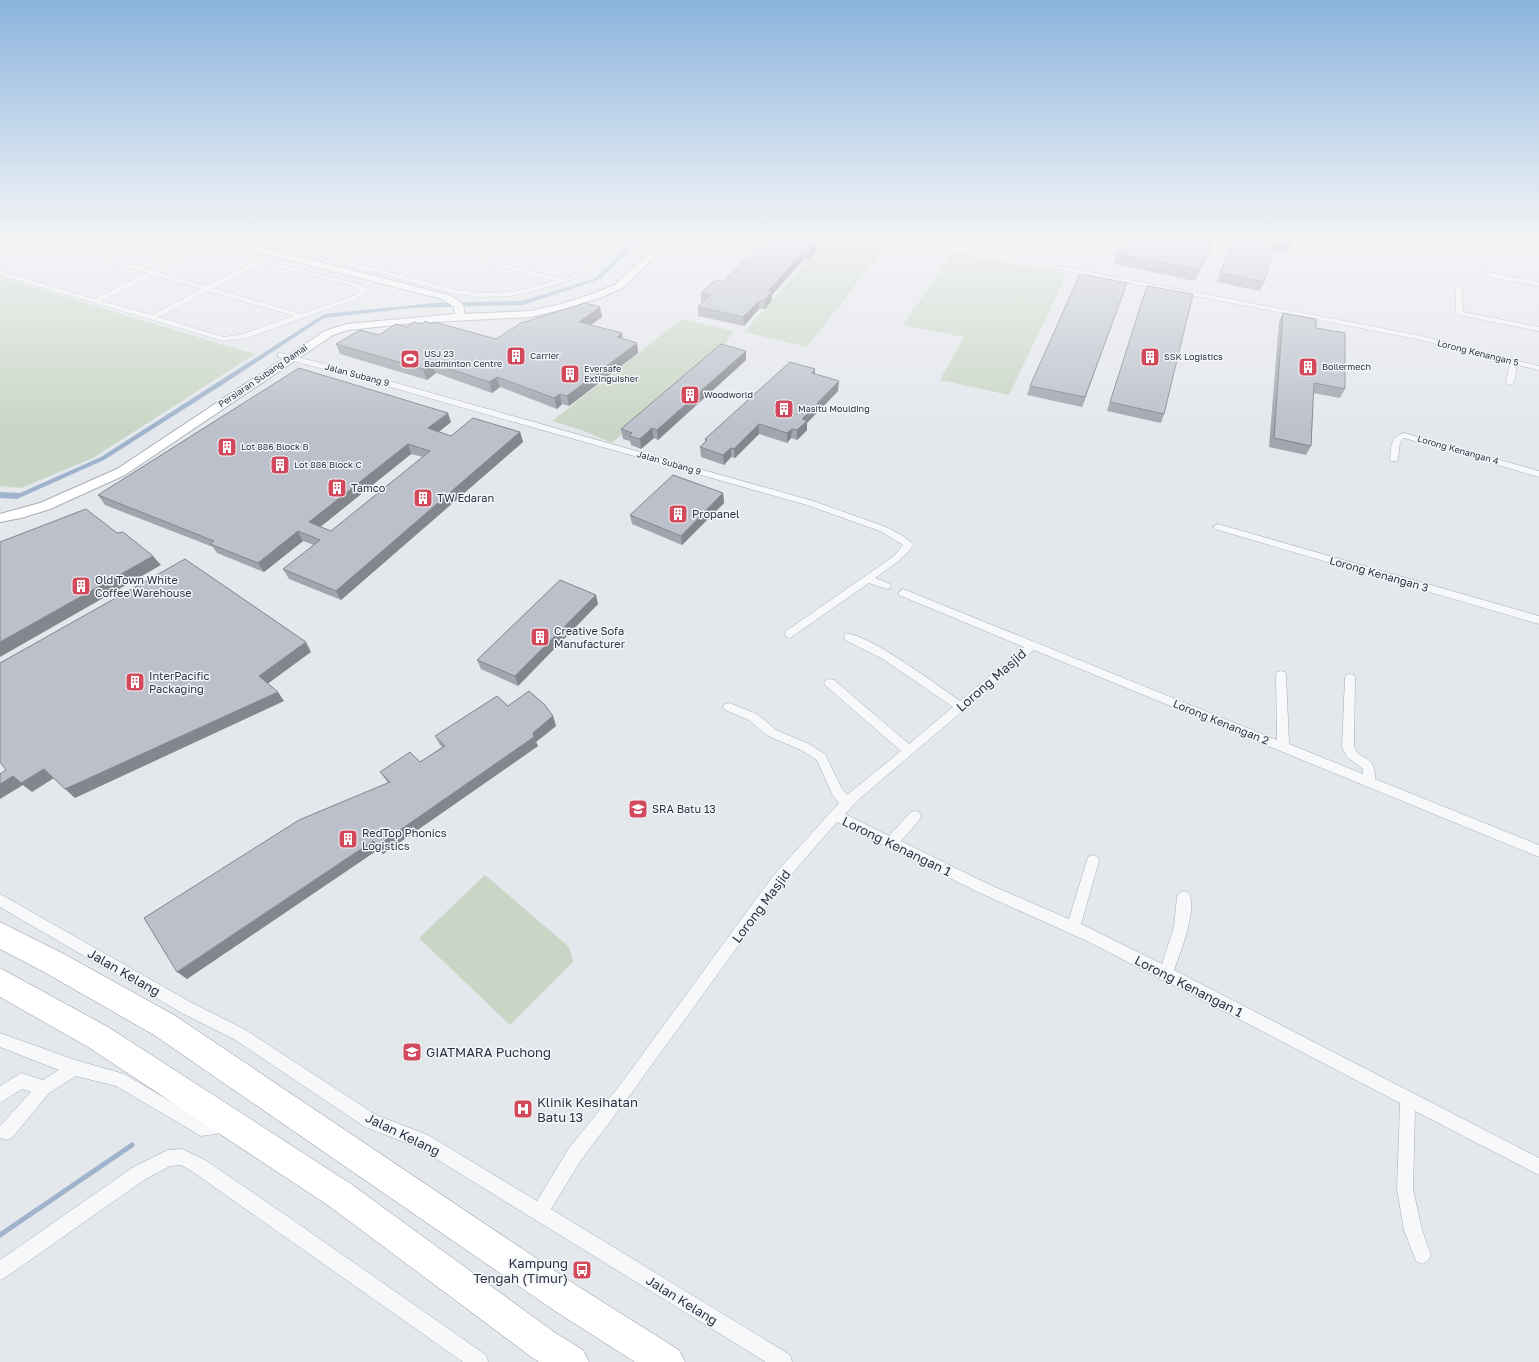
<svg xmlns="http://www.w3.org/2000/svg" width="1539" height="1362" viewBox="0 0 1539 1362" font-family="'Golos Text',sans-serif">
  <rect width="100%" height="100%" fill="#e4e7ec"/>
  <!-- green -->
  <path fill="#c9d6c5" d="M 828,238 L 883,238 L 890,240 L 807,347 L 744,332 Z
    M 953,252 L 1067,274 L 1009,395 L 940,380 L 964,337 L 903,325 Z
    M 0,277 L 227,346 L 255,354 L 93,458 L 21,488 L 0,486 Z
    M 682,319 L 733,331 L 725,344 L 612,443 L 584,431 L 552,421 Z
    M 485,875 L 569,947 L 573,962 L 510,1025 L 419,938 Z"/>
  <!-- water -->
  <path fill="#9fb4cc" d="M 636,238 L 642,238 L 600,279 L 523,305 L 411,308 L 324,318 L 222,385 L 104,460 L 17,499 L 0,498 L 0,492 L 20,493 L 101,457 L 324,314 L 435,303 L 522,301 L 594,279 Z"/>
  <g fill="none" stroke-linecap="round" stroke-linejoin="round">
    <!-- stream -->
    <path stroke="#9fb4cc" stroke-width="5" d="M 0,1235 L 132,1145"/>
    <defs>
      <path id="street" d="M 11,238 L 10,239 L 0,243 L 0,239 Z
        M 171,238 L 181,238 L 190,244 L 184,250 L 145,269 L 152,271 L 222,238 L 224,240 L 223,241 L 212,247 L 357,284 L 364,287 L 367,292 L 353,300 L 247,338 L 224,341 L 0,275 L 0,271 L 94,299 L 147,273 L 43,243 L 30,244 L 0,255 L 0,251 L 27,241 L 43,239 L 139,267 L 180,248 L 183,244 ZM 207,249 L 255,261 L 207,286 L 159,273 ZM 261,263 L 353,286 L 360,291 L 349,298 L 301,314 L 213,288 ZM 154,275 L 202,289 L 152,315 L 101,301 ZM 208,291 L 294,316 L 243,334 L 224,337 L 158,317 Z
        M 257,238 L 268,238 L 331,256 L 328,258 Z
        M 369,238 L 377,238 L 342,260 L 457,290 L 482,293 L 510,292 L 527,289 L 555,281 L 386,238 L 398,238 L 562,279 L 580,274 L 598,257 L 522,238 L 535,238 L 601,254 L 618,238 L 625,238 L 584,276 L 530,292 L 510,296 L 482,297 L 457,294 L 337,262 L 336,257 Z
        M 897,238 L 912,238 L 1417,335 L 1539,366 L 1539,370 L 1517,365 L 1514,383 L 1510,385 L 1506,383 L 1510,363 L 1417,339 Z
        M 1483,270 L 1495,274 L 1539,282 L 1539,286 L 1494,278 L 1481,273 L 1481,271 Z
        M 1459,285 L 1462,287 L 1463,312 L 1539,327 L 1539,331 L 1459,315 L 1456,312 L 1456,287 Z
        M 278,353 L 281,353 L 368,375 L 813,501 L 886,527 L 903,536 L 914,545 L 900,560 L 875,578 L 890,584 L 891,586 L 890,588 L 886,589 L 869,583 L 790,638 L 786,637 L 785,634 L 786,631 L 894,556 L 903,545 L 880,531 L 807,505 L 362,379 L 278,357 Z
        M 1404,433 L 1539,471 L 1539,477 L 1404,438 L 1400,442 L 1398,459 L 1397,461 L 1391,461 L 1390,459 C 1391,447 1391,436 1404,433 Z
        M 1218,524 L 1539,616 L 1539,624 L 1215,529 L 1213,527 Z
        M 903,589 L 1277,740 L 1276,675 L 1277,672 L 1281,671 L 1285,672 L 1286,675 L 1289,744 L 1363,774 L 1363,769 L 1347,757 L 1342,747 L 1345,678 L 1346,675 L 1350,674 L 1354,675 L 1355,678 L 1354,747 C 1362,763 1375,753 1375,779 L 1539,845 L 1539,857 L 1034,650 L 858,800 L 845,814 L 889,836 L 911,812 L 915,811 L 919,812 L 921,816 L 919,820 L 901,841 L 988,884 L 1069,919 L 1088,857 L 1093,855 L 1098,857 L 1099,861 L 1081,924 L 1162,964 L 1174,927 L 1177,897 L 1179,893 L 1184,891 L 1189,893 C 1197,912 1181,951 1174,970 L 1539,1158 L 1539,1175 L 1415,1111 L 1413,1189 L 1422,1230 L 1431,1255 L 1428,1261 L 1422,1264 L 1416,1261 L 1404,1230 L 1397,1189 L 1400,1103 L 1166,981 L 1160,980 L 1159,978 L 1089,942 L 978,892 L 837,822 L 783,884 L 630,1095 L 581,1160 L 551,1209 L 790,1355 L 792,1362 L 766,1362 L 417,1147 L 365,1127 L 234,1039 L 182,1013 L 0,907 L 0,894 L 192,1003 L 244,1029 L 376,1115 L 428,1135 L 537,1201 L 569,1148 L 620,1085 L 773,876 L 839,803 L 832,794 L 817,760 L 801,750 L 768,736 L 749,720 L 725,710 L 723,707 L 725,704 L 729,703 L 757,714 L 776,730 L 809,744 L 825,754 L 841,787 L 847,795 L 901,751 L 826,686 L 824,683 L 826,680 L 830,679 L 834,680 L 909,744 L 953,707 L 883,659 L 845,640 L 844,637 L 845,634 C 862,629 943,689 960,701 L 1024,647 L 899,595 L 898,593 Z
        M 0,1033 L 75,1060 L 124,1074 L 202,1120 L 223,1117 L 229,1119 L 231,1125 L 229,1131 L 223,1133 L 201,1136 L 116,1086 L 76,1076 L 49,1093 L 12,1138 L 6,1140 L 0,1138 L 0,1126 L 31,1092 L 22,1089 L 0,1103 L 0,1086 L 21,1073 L 43,1080 L 59,1070 L 0,1047 Z
        M 182,1149 L 205,1160 L 287,1216 L 486,1355 L 488,1362 L 463,1362 L 193,1172 L 181,1165 L 170,1166 L 144,1180 L 6,1277 L 0,1280 L 0,1260 L 132,1168 L 168,1150 Z"/>
      <path id="secondary" d="M 211,238 L 227,238 L 448,295 C 457,299 466,303 464,314 L 531,311 L 561,304 L 595,293 L 616,284 L 665,238 L 675,238 L 622,288 L 602,297 L 568,308 L 531,317 L 413,323 L 348,330 L 333,335 L 125,475 L 50,509 L 21,518 L 0,522 L 0,514 L 40,503 L 117,469 L 325,331 L 347,324 L 455,314 L 454,307 L 442,299 L 212,240 Z"/>
      <path id="highway" d="M 0,922 L 64,954 L 174,1015 L 579,1287 L 679,1350 L 685,1362 L 635,1362 L 555,1311 L 154,1035 L 44,972 L 0,949 Z
        M 0,968 L 108,1027 L 351,1184 L 554,1332 L 583,1350 L 589,1362 L 539,1362 L 530,1356 L 329,1206 L 88,1047 L 0,997 Z"/>
    </defs>
    <!-- street casing -->
    <use href="#street" stroke="#a9aeb7" stroke-width="1"/>
    <!-- secondary casing -->
    <use href="#secondary" stroke="#a9aeb7" stroke-width="2"/>
    <!-- highway casing -->
    <use href="#highway" stroke="#8b94a3" stroke-width="1"/>
    <!-- street -->
    <use href="#street" fill="#f7f8fa" fill-rule="evenodd"/>
    <!-- secondary -->
    <use href="#secondary" fill="#fff" fill-rule="evenodd"/>
    <!-- highway -->
    <use href="#highway" fill="#fff" fill-rule="evenodd"/>
  </g>
  <!-- wall -->
  <path fill="#a1a5ae" fill-rule="evenodd" d="M 767,238 L 816,247 L 816,252 L 808,260 L 804,259 L 772,295 L 772,300 L 765,309 L 759,309 L 744,326 L 698,316 L 698,307 L 703,302 L 701,302 L 701,293 L 724,281 Z
    M 1215,238 L 1195,281 L 1114,264 L 1117,254 Z
    M 1234,238 L 1292,238 L 1290,246 L 1286,254 L 1273,252 L 1264,282 L 1260,291 L 1217,282 Z
    M 1147,286 L 1164,414 L 1161,423 L 1107,411 Z
    M 1124,291 L 1082,407 L 1027,395 L 1030,386 Z
    M 600,307 L 602,317 L 591,325 L 623,339 L 637,343 L 638,353 L 569,406 L 562,404 L 557,409 L 500,387 L 492,393 L 436,373 L 427,380 L 340,354 L 336,344 L 379,335 L 422,324 L 432,324 L 496,339 Z
    M 1283,313 L 1316,328 L 1345,389 L 1340,398 L 1313,393 L 1311,446 L 1306,455 L 1269,447 L 1279,322 Z
    M 746,351 L 746,360 L 658,440 L 654,438 L 641,449 L 631,445 L 630,441 L 623,439 L 621,429 Z
    M 815,369 L 815,374 L 838,391 L 807,423 L 807,430 L 797,440 L 791,438 L 787,443 L 759,434 L 735,458 L 731,457 L 724,465 L 701,457 L 700,447 L 705,442 L 705,439 Z
    M 451,422 L 438,432 L 451,436 L 520,432 L 523,442 L 341,600 L 289,579 L 283,569 L 314,545 L 303,541 L 264,572 L 217,553 L 213,547 L 105,505 L 98,495 ZM 411,454 L 423,457 L 331,531 L 320,527 Z
    M 723,493 L 724,503 L 682,545 L 632,524 L 630,515 Z
    M 598,604 L 518,686 L 481,669 L 477,660 Z
    M 508,706 L 553,716 L 556,726 L 536,742 L 538,746 L 383,854 L 379,849 L 187,979 L 388,783 L 380,772 L 420,762 L 442,747 L 440,745 L 435,736 Z"/>
  <!-- shaded-wall -->
  <path fill="#83868d" d="M 817,238 L 824,238 L 816,247 L 816,252 L 808,260 L 809,251 L 813,242 Z
    M 1214,238 L 1215,238 L 1195,281 L 1200,270 Z
    M 805,251 L 804,259 L 772,295 L 772,300 L 765,309 L 765,300 L 768,291 Z
    M 1127,283 L 1124,291 L 1082,407 L 1085,397 Z
    M 759,301 L 759,309 L 744,326 L 743,317 Z
    M 600,307 L 602,317 L 581,332 L 579,322 Z
    M 622,333 L 623,343 L 617,337 Z
    M 637,343 L 638,353 L 569,406 L 567,396 Z
    M 746,351 L 746,360 L 658,440 L 657,430 Z
    M 432,363 L 436,373 L 427,380 L 423,369 Z
    M 815,369 L 815,379 L 812,373 Z
    M 497,377 L 500,387 L 492,393 L 489,382 Z
    M 839,381 L 838,391 L 807,423 L 807,430 L 797,440 L 797,430 L 802,419 Z
    M 560,394 L 562,404 L 557,409 L 554,398 Z
    M 448,413 L 451,422 L 431,438 L 428,428 Z
    M 759,424 L 759,434 L 735,458 L 734,449 Z
    M 652,428 L 654,438 L 641,449 L 640,439 Z
    M 792,429 L 791,438 L 787,443 L 787,433 Z
    M 520,432 L 523,442 L 341,600 L 336,591 Z
    M 408,444 L 411,454 L 314,532 L 309,522 Z
    M 731,448 L 731,457 L 724,465 L 723,455 Z
    M 723,493 L 724,503 L 682,545 L 681,536 Z
    M 298,531 L 303,541 L 264,572 L 258,563 Z
    M 153,556 L 161,565 L 0,657 L 0,642 Z
    M 596,595 L 598,604 L 518,686 L 515,676 Z
    M 306,642 L 311,652 L 266,685 L 259,676 Z
    M 278,692 L 284,701 L 75,798 L 65,789 Z
    M 553,716 L 556,726 L 536,742 L 538,746 L 383,854 L 377,846 Z
    M 44,769 L 54,778 L 32,792 L 23,785 L 0,799 L 0,784 L 13,776 Z
    M 373,841 L 379,849 L 187,979 L 177,972 Z"/>
  <!-- building -->
  <path fill="#bbc0ca" stroke="#83868d" fill-rule="evenodd" d="M 767,238 L 817,238 L 813,242 L 816,244 L 809,251 L 805,251 L 768,291 L 772,291 L 765,300 L 759,301 L 743,317 L 698,307 L 710,295 L 701,293 L 715,280 L 724,281 Z
    M 1126,238 L 1214,238 L 1200,270 L 1117,254 Z
    M 1234,238 L 1292,238 L 1290,246 L 1275,243 L 1264,282 L 1220,273 Z
    M 1080,274 L 1127,283 L 1085,397 L 1030,386 Z
    M 1147,286 L 1193,294 L 1164,414 L 1110,402 Z
    M 585,303 L 600,307 L 579,322 L 622,333 L 617,337 L 637,343 L 567,396 L 560,394 L 554,398 L 497,377 L 489,382 L 432,363 L 423,369 L 336,344 L 360,330 L 379,335 L 396,324 L 407,327 L 414,322 L 422,324 L 425,321 L 432,324 L 434,322 L 496,339 L 521,323 Z
    M 1283,313 L 1316,319 L 1316,328 L 1345,333 L 1345,389 L 1314,383 L 1311,446 L 1274,438 Z
    M 721,344 L 746,351 L 657,430 L 652,428 L 640,439 L 629,436 L 632,433 L 621,429 Z
    M 790,362 L 815,369 L 812,373 L 839,381 L 802,419 L 807,421 L 797,430 L 792,429 L 787,433 L 759,424 L 734,449 L 731,448 L 723,455 L 700,447 L 707,440 L 705,439 Z
    M 299,368 L 448,413 L 428,428 L 451,436 L 473,418 L 520,432 L 336,591 L 283,569 L 320,540 L 298,531 L 258,563 L 210,544 L 214,541 L 98,495 ZM 408,444 L 430,451 L 331,531 L 309,522 Z
    M 673,475 L 723,493 L 681,536 L 630,515 Z
    M 86,509 L 117,533 L 123,532 L 153,556 L 0,642 L 0,542 Z
    M 185,559 L 306,642 L 259,676 L 278,692 L 65,789 L 44,769 L 21,783 L 13,776 L 0,784 L 0,774 L 6,770 L 0,762 L 0,663 Z
    M 560,580 L 596,595 L 515,676 L 477,660 Z
    M 529,691 L 545,705 L 553,716 L 533,733 L 534,737 L 377,846 L 373,841 L 177,972 L 144,918 L 299,820 L 390,782 L 380,772 L 410,752 L 420,762 L 445,746 L 435,736 L 497,696 L 508,706 Z"/>
  <!-- sky -->
  <linearGradient id="sky" x2="0" y2="1"><stop stop-color="#8bb4dd"/><stop offset="0.55" stop-color="#f3f4f6"/><stop offset="1" stop-color="#f3f4f6" stop-opacity="0"/></linearGradient>
  <rect width="1539" height="429" fill="url(#sky)"/>
  <!-- icons -->
  <defs>
    <symbol id="building-square" viewBox="-11 -11 22 22"><rect x="-9" y="-9" width="18" height="18" rx="4" fill="#d1495b" stroke="#f4f6f9"/><path d="M-4-6H4V6H1V3H-1V6H-4ZM-2.5-4.3h1.7v1.8h-1.7ZM.8-4.3h1.7v1.8H.8ZM-2.5-1h1.7V.8h-1.7ZM.8-1h1.7V.8H.8Z" fill="#fff"/></symbol>
    <symbol id="stadium-square" viewBox="-11 -11 22 22"><rect x="-9" y="-9" width="18" height="18" rx="4" fill="#d1495b" stroke="#f4f6f9"/><path d="M0-5a6.5 5 0 1 0 0 10a6.5 5 0 1 0 0-10ZM-3.5-1.8h7v3.6h-7Z" fill="#fff"/></symbol>
    <symbol id="school-square" viewBox="-11 -11 22 22"><rect x="-9" y="-9" width="18" height="18" rx="4" fill="#d1495b" stroke="#f4f6f9"/><path d="M0-5L7-2L0 1L-7-2ZM-4 1L0 2.5L4 1V4Q0 6-4 4Z" fill="#fff"/></symbol>
    <symbol id="university-square" viewBox="-11 -11 22 22"><rect x="-9" y="-9" width="18" height="18" rx="4" fill="#d1495b" stroke="#f4f6f9"/><path d="M0-5L7-2L0 1L-7-2ZM-4 1L0 2.5L4 1V4Q0 6-4 4Z" fill="#fff"/></symbol>
    <symbol id="hospital-square" viewBox="-11 -11 22 22"><rect x="-9" y="-9" width="18" height="18" rx="4" fill="#d1495b" stroke="#f4f6f9"/><path d="M-5-5h3v3.5h4V-5h3V5h-3V1.5h-4V5h-3Z" fill="#fff"/></symbol>
    <symbol id="bus-square" viewBox="-11 -11 22 22"><rect x="-9" y="-9" width="18" height="18" rx="4" fill="#d1495b" stroke="#f4f6f9"/><path d="M-5-6H5V4H4V6H2V4H-2V6H-4V4H-5ZM-3.5-4V0h7V-4ZM-3.5 1.2v1.5H-2V1.2ZM2 1.2v1.5H3.5V1.2Z" fill="#fff"/></symbol>
  </defs>
  <g fill-rule="evenodd">
    <use href="#building-square" x="505" y="345" width="22" height="22"/>
    <use href="#building-square" x="1139" y="346" width="22" height="22"/>
    <use href="#stadium-square" x="399" y="348" width="22" height="22"/>
    <use href="#building-square" x="1297" y="356" width="22" height="22"/>
    <use href="#building-square" x="559" y="363" width="22" height="22"/>
    <use href="#building-square" x="679" y="384" width="22" height="22"/>
    <use href="#building-square" x="773" y="398" width="22" height="22"/>
    <use href="#building-square" x="216" y="436" width="22" height="22"/>
    <use href="#building-square" x="269" y="454" width="22" height="22"/>
    <use href="#building-square" x="326" y="477" width="22" height="22"/>
    <use href="#building-square" x="412" y="487" width="22" height="22"/>
    <use href="#building-square" x="667" y="503" width="22" height="22"/>
    <use href="#building-square" x="70" y="575" width="22" height="22"/>
    <use href="#building-square" x="529" y="626" width="22" height="22"/>
    <use href="#building-square" x="124" y="671" width="22" height="22"/>
    <use href="#school-square" x="627" y="798" width="22" height="22"/>
    <use href="#building-square" x="337" y="828" width="22" height="22"/>
    <use href="#university-square" x="401" y="1041" width="22" height="22"/>
    <use href="#hospital-square" x="512" y="1098" width="22" height="22"/>
    <use href="#bus-square" x="571" y="1259" width="22" height="22"/>
  </g>
  <g text-anchor="middle" stroke-width="3" stroke-linejoin="round" paint-order="stroke">
    <!-- far-street labels -->
    <g font-size="9" fill="#2b3445" stroke="#f4f6f9">
      <text transform="translate(1478 353) rotate(14)" y="3">Lorong Kenangan 5</text>
      <text transform="translate(357 375) rotate(15)" y="3">Jalan Subang 9</text>
      <text transform="translate(263 376) rotate(-34)" y="3">Persiaran Subang Damai</text>
      <text transform="translate(1458 450) rotate(16)" y="3">Lorong Kenangan 4</text>
      <text transform="translate(669 463) rotate(16)" y="3">Jalan Subang 9</text>
    </g>
    <!-- far-poi labels -->
    <g font-size="9" fill="#2b3445" stroke="#f4f6f9" text-anchor="start">
      <text x="424" y="357">USJ 23<tspan x="424" dy="10">Badminton Centre</tspan></text>
      <text x="530" y="359">Carrier</text>
      <text x="1164" y="360">SSK Logistics</text>
      <text x="1322" y="370">Boilermech</text>
      <text x="584" y="372">Eversafe<tspan x="584" dy="10">Extinguisher</tspan></text>
      <text x="704" y="398">Woodworld</text>
      <text x="798" y="412">Masitu Moulding</text>
      <text x="241" y="450">Lot 886 Block B</text>
      <text x="294" y="468">Lot 886 Block C</text>
    </g>
    <!-- poi labels -->
    <g font-size="11" fill="#2b3445" stroke="#f4f6f9" text-anchor="start">
      <text x="351" y="492">Tamco</text>
      <text x="437" y="502">TW Edaran</text>
      <text x="692" y="518">Propanel</text>
      <text x="95" y="584">Old Town White<tspan x="95" dy="13">Coffee Warehouse</tspan></text>
      <text x="554" y="635">Creative Sofa<tspan x="554" dy="13">Manufacturer</tspan></text>
      <text x="149" y="680">InterPacific<tspan x="149" dy="13">Packaging</tspan></text>
      <text x="652" y="813">SRA Batu 13</text>
      <text x="362" y="837">RedTop Phonics<tspan x="362" dy="13">Logistics</tspan></text>
    </g>
    <!-- street labels -->
    <g font-size="11" fill="#2b3445" stroke="#f4f6f9">
      <text transform="translate(1379 574) rotate(16)" y="4">Lorong Kenangan 3</text>
      <text transform="translate(1221 722) rotate(22)" y="4">Lorong Kenangan 2</text>
    </g>
    <!-- near-street labels -->
    <g font-size="13" fill="#2b3445" stroke="#f4f6f9">
      <text transform="translate(991 680) rotate(-41)" y="5">Lorong Masjid</text>
      <text transform="translate(897 846) rotate(26)" y="5">Lorong Kenangan 1</text>
      <text transform="translate(761 906) rotate(-53)" y="5">Lorong Masjid</text>
      <text transform="translate(124 972) rotate(30)" y="5">Jalan Kelang</text>
      <text transform="translate(1189 986) rotate(27)" y="5">Lorong Kenangan 1</text>
      <text transform="translate(403 1134) rotate(26)" y="5">Jalan Kelang</text>
      <text transform="translate(682 1300) rotate(32)" y="5">Jalan Kelang</text>
    </g>
    <!-- near-poi labels -->
    <g font-size="13" fill="#2b3445" stroke="#f4f6f9" text-anchor="start">
      <text x="426" y="1057">GIATMARA Puchong</text>
      <text x="537" y="1107">Klinik Kesihatan<tspan x="537" dy="15">Batu 13</tspan></text>
      <text x="568" y="1268" text-anchor="end">Kampung<tspan x="568" dy="15">Tengah (Timur)</tspan></text>
    </g>
  </g>
</svg>
